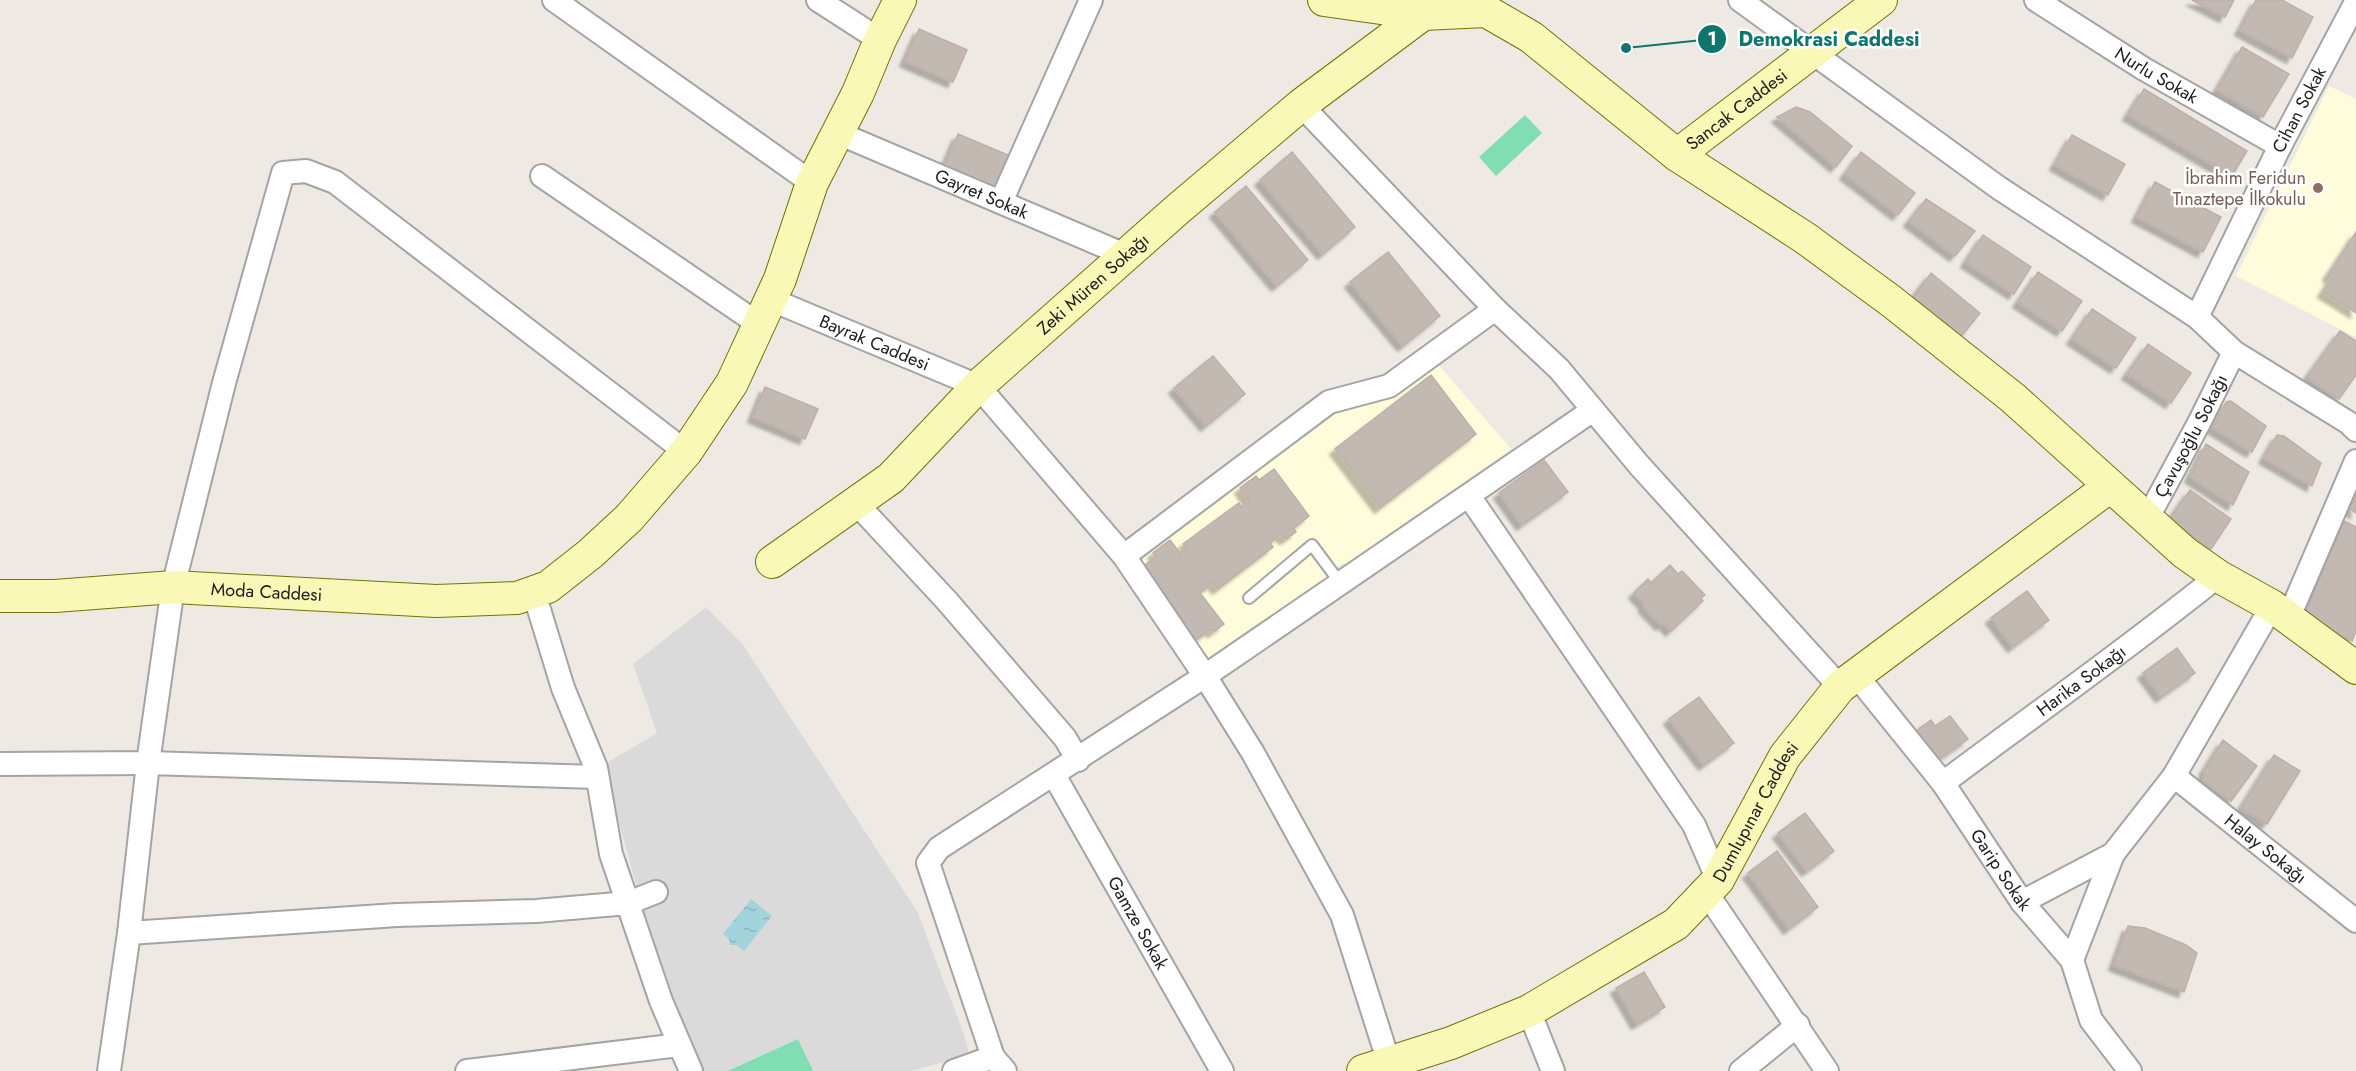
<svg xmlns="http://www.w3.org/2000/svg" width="2356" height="1071" viewBox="0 0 2356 1071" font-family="Jost,sans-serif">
  <defs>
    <pattern id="water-ripples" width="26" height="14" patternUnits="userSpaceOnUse" patternTransform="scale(1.5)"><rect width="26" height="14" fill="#a3d3dc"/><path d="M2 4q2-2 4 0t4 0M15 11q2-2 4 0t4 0" fill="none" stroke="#8cb5bc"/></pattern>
    <filter id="shadow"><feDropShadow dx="-5.5" dy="5.5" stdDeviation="1.5" flood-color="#0004"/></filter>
  </defs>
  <rect width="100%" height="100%" fill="#eeeae3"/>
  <!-- residential -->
  <path fill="#dbdada" d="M 706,607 L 743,645 L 917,911 L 964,1034 L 968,1049 L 968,1055 L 911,1071 L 699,1071 L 641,902 L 603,765 L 657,733 L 633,664 Z"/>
  <!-- education -->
  <path fill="#fffcdc" d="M 2329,86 L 2356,99 L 2356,337 L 2236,276 Z
    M 1436,362 L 1511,449 L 1347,564 L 1343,563 L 1329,573 L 1326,583 L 1203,664 L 1131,564 L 1311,422 L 1370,404 L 1428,363 Z"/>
  <!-- pitch -->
  <path fill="#81deb3" d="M 1525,115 L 1542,133 L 1496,176 L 1479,157 Z
    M 798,1039 L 813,1071 L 728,1071 Z"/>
  <!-- water -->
  <path fill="url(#water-ripples)" d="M 751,899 L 772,916 L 744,951 L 737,945 L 730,945 L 729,939 L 723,934 Z"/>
  <!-- building -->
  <path fill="#c3b9b3" stroke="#c0afa6" stroke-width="1.5" filter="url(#shadow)" d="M 2192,0 L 2234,0 L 2225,17 Z
    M 2256,0 L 2282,0 L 2313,17 L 2292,58 L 2240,30 Z
    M 919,29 L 967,50 L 953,82 L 905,61 Z
    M 2242,47 L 2289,74 L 2263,117 L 2217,90 Z
    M 2144,89 L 2247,151 L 2232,176 L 2128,115 Z
    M 1796,107 L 1810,112 L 1852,146 L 1836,167 L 1777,117 Z
    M 958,134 L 1010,156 L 996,189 L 944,167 Z
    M 2072,135 L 2125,164 L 2108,195 L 2055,165 Z
    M 1292,152 L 1355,227 L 1323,254 L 1260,180 Z
    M 1861,152 L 1915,193 L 1898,215 L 1845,174 Z
    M 2155,182 L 2221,217 L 2203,252 L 2137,217 Z
    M 1246,186 L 1308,260 L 1277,286 L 1215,212 Z
    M 1926,199 L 1975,231 L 1955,256 L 1909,221 Z
    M 2356,232 L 2356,313 L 2323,292 L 2331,279 L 2328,275 Z
    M 1983,235 L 2031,267 L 2014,294 L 1966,262 Z
    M 1388,252 L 1440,316 L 1403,346 L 1350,282 Z
    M 2038,272 L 2082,301 L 2062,331 L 2018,302 Z
    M 1931,273 L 1980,313 L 1952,348 L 1905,308 Z
    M 2092,309 L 2136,338 L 2116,368 L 2072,339 Z
    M 2340,331 L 2356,341 L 2356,375 L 2339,399 L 2307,377 Z
    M 2148,344 L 2191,373 L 2171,403 L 2127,374 Z
    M 1213,356 L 1245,394 L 1206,426 L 1174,388 Z
    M 1431,375 L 1476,434 L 1380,508 L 1335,449 Z
    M 765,387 L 818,409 L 805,439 L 753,417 Z
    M 2231,401 L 2266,426 L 2252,452 L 2213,428 L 2226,402 Z
    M 2277,435 L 2284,436 L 2321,463 L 2312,486 L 2264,458 Z
    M 2206,444 L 2249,472 L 2233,505 L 2190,477 Z
    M 1544,460 L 1568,492 L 1522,525 L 1499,493 Z
    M 1274,469 L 1309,516 L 1294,528 L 1296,532 L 1286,539 L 1280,535 L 1270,543 L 1273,547 L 1218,589 L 1213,583 L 1200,593 L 1224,624 L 1213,632 L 1210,630 L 1196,640 L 1142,567 L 1156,557 L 1153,553 L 1170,540 L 1180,553 L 1187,548 L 1183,544 L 1239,503 L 1241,507 L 1249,501 L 1240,488 L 1256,476 L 1259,480 Z
    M 2190,490 L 2231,519 L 2211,549 L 2169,520 Z
    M 2356,495 L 2356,513 L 2350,509 Z
    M 2344,521 L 2356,527 L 2356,631 L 2352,641 L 2302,620 Z
    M 1670,565 L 1678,574 L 1682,571 L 1705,595 L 1701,598 L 1703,601 L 1671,631 L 1664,623 L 1661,625 L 1644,607 L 1645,605 L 1634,593 L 1648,579 L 1651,583 Z
    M 2027,591 L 2049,620 L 2013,647 L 1991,618 Z
    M 2177,648 L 2195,673 L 2161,697 L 2143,673 Z
    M 1699,697 L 1734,743 L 1704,765 L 1669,719 Z
    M 1950,716 L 1968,739 L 1938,760 L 1916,731 L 1931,720 L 1935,726 Z
    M 2223,740 L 2257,766 L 2231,801 L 2203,780 L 2205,769 Z
    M 2274,755 L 2300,771 L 2267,824 L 2241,808 Z
    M 1805,813 L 1834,851 L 1807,871 L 1778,833 Z
    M 1777,851 L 1818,907 L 1789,929 L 1748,873 Z
    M 2128,926 L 2145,928 L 2186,945 L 2197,953 L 2184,992 L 2114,965 Z
    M 1644,972 L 1665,1007 L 1637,1024 L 1616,988 Z"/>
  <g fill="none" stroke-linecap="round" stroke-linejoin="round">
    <defs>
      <path id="lane" d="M 1249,598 L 1312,545 L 1341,584"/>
      <g id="street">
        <path d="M 554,0 L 812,183"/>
        <path d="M 818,0 L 880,40"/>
        <path d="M 1740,0 L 1999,188 L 2197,317 L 2234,352 L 2349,423 L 2356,430"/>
        <path id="s1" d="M 2036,0 L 2144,69 L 2280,146"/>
        <path d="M 1301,105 L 1495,309 L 1559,369 L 1639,465 L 1840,687"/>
        <path id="s2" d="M 838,133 L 1125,255"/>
        <path d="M 542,176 L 760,325"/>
        <path d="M 1001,202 L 1091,0"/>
        <path id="s3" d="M 772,300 L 978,386 L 1124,556 L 1205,676 L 1253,753 L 1342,915 L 1389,1063"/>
        <path id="s4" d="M 2197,317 L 2280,146 L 2356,2"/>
        <path d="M 1469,496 L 1694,825 L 1718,880"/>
        <path d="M 857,504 L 947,601 L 1065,738 L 1078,760"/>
        <path id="s5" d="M 2147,519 L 2199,423 L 2234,352"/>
        <path d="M 1124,556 L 1329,402 L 1389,386 L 1495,309"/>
        <path d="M 534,593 L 563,688 L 596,768 L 611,854 L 661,1001 L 691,1071"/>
        <path d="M 2288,619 L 2356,461"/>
        <path id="s6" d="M 1856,675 L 1943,783 L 2022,902 L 2072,960 L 2091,1020 L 2130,1071"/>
        <path d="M 0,764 L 148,763 L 173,587 L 224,383 L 283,173 L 306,171 L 335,182 L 686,452"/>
        <path id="s7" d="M 1054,775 L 1222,1071"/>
        <path id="s8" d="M 2174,776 L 2356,921"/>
        <path id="s9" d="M 1943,783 C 2035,714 2129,648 2218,576"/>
        <path d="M 1706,892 L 1827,1071"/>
        <path d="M 2022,902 L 2113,854 L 2174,776 L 2272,606"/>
        <path d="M 129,933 L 397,915 L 536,911 L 628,903 L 656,892"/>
        <path d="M 2072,960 L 2113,854"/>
        <path d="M 1529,1011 L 1553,1071"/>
        <path d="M 109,1071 L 129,933 L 148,763 L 597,777"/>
        <path d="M 467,1071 L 679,1045"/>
        <path d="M 954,1071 L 993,1057"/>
        <path d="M 1005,1071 L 993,1057 L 928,863 L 939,848 L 1205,676 L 1593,410"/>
        <path d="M 1741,1071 L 1798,1025"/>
      </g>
      <g id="secondary">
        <path d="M 1324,0 L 1423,14 L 1486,11 L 1531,37 L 1677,155 L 1805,238 L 1891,301 L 2013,398 L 2185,553 L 2218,576 L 2272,606 L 2356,668"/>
        <path id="s10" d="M 1677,155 L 1881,0"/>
        <path id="s11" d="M 772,562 L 891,478 L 978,386 L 1178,209 L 1301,105 L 1423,14"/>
        <path id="s12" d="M 0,596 L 55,596 L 173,587 L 436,601 L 517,598 L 548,587 L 590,554 L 629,518 L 686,452 L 732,383 L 780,279 L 812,183 L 858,93 L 880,40 L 900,0"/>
        <path id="s13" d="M 1363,1071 L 1451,1043 L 1529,1011 L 1676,924 L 1718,880 L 1785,756 L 1840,687 L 2109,487"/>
      </g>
    </defs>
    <!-- lane casing -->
    <use href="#lane" stroke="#a4a4a4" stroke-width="14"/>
    <!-- street casing -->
    <use href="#street" stroke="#a4a4a4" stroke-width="26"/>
    <!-- secondary casing -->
    <use href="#secondary" stroke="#6f7405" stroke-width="34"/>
    <!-- lane -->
    <use href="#lane" stroke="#fff" stroke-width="10"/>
    <!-- street -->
    <use href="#street" stroke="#fff" stroke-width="22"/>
    <!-- secondary -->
    <use href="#secondary" stroke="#f9f8b7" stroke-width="32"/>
  </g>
  <!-- markers -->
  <circle fill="#8d6e63" stroke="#fff" stroke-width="2" cx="2318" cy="188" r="6"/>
  <g text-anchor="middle" stroke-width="5" stroke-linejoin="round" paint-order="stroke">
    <!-- street labels -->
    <g font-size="18" fill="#1d1d1d" stroke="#fff">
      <text dy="6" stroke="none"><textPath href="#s1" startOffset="142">Nurlu Sokak</textPath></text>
      <text dy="6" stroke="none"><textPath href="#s10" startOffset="75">Sancak Caddesi</textPath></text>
      <text dy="6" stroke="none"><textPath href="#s4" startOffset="231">Cihan Sokak</textPath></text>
      <text dy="6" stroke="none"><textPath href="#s2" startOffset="156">Gayret Sokak</textPath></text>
      <text dy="6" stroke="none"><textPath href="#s11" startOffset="426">Zeki Müren Sokağı</textPath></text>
      <text dy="6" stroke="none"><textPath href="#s3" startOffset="111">Bayrak Caddesi</textPath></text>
      <text dy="6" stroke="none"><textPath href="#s5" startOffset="94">Çavuşoğlu Sokağı</textPath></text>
      <text dy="6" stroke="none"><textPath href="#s12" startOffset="267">Moda Caddesi</textPath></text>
      <text dy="6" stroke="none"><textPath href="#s9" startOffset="172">Harika Sokağı</textPath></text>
      <text dy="6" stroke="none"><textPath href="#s13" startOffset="486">Dumlupınar Caddesi</textPath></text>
      <text dy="6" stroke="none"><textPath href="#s8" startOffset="117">Halay Sokağı</textPath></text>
      <text dy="6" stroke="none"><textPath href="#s6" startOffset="243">Garip Sokak</textPath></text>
      <text dy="6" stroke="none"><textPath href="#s7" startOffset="170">Gamze Sokak</textPath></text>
    </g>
    <!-- education labels -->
    <g font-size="18" fill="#785e54" stroke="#fff" text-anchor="end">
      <text x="2306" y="184">İbrahim Feridun<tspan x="2306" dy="21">Tınaztepe İlkokulu</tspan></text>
    </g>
  </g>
  <!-- callouts -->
  <path fill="none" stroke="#0f766e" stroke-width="2" d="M1626 48L1712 39"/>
  <g fill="#0f766e" stroke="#fff" stroke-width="2">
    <circle cx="1626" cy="48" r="6"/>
    <circle cx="1712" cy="39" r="15"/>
  </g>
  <g font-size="18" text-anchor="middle" font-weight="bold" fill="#fff">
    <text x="1712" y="45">1</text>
  </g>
  <g font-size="20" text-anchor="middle" font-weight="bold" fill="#0f766e" stroke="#fff" stroke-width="5" stroke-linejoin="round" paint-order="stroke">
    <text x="1829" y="46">Demokrasi Caddesi</text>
  </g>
</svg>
